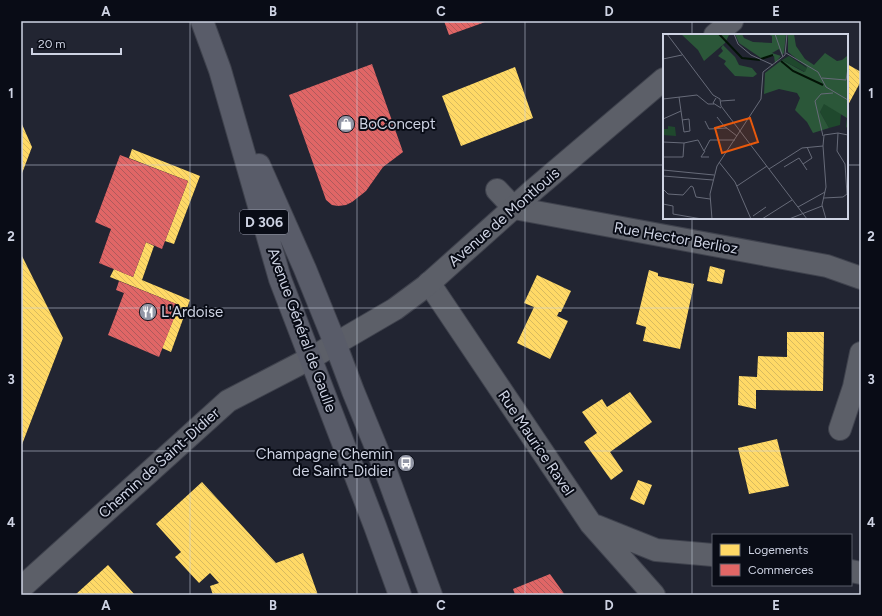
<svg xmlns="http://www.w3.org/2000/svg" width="882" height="616" viewBox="0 0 882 616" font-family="Figtree,sans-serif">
  <defs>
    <pattern id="homes-back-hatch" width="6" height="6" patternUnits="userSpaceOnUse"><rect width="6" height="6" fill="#ffd966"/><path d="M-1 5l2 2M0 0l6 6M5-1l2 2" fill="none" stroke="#d8ba5f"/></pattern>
    <pattern id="shops-back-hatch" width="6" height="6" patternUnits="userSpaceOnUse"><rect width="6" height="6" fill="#e06666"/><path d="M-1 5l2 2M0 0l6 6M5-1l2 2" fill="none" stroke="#af5a5c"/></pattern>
  </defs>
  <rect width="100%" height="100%" fill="#222532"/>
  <!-- homes -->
  <path fill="url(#homes-back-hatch)" d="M 847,64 L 861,72 L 861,81 L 847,107 Z
    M 515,67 L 533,118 L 461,146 L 442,96 Z
    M 21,122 L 32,147 L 21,176 Z
    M 132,149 L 200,176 L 174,244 L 165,241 L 188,181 L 129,158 Z
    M 146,242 L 154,246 L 142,280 L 190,300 L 171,352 L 162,348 L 179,305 L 110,277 L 114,269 L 133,277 Z
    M 21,254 L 63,338 L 21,447 Z
    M 710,266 L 725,270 L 722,284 L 707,281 Z
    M 649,270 L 658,273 L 658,276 L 694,284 L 680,349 L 643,341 L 646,327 L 636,324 Z
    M 537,275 L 571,291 L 561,312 L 559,312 L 557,316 L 568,321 L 550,359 L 517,343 L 534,307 L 524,303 Z
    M 787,332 L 824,332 L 823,391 L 756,390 L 756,409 L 738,405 L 739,376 L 757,377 L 758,356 L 787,357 Z
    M 630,392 L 652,422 L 610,452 L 623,471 L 611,480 L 584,442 L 597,433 L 582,412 L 602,399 L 607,407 Z
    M 777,439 L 789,486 L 749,494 L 738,448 Z
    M 638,480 L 652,485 L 644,505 L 630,499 Z
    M 202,482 L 276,563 L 303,553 L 318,595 L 213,595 L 210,586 L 219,583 L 210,573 L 199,583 L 175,557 L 181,552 L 156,524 Z
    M 108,565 L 135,595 L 75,595 Z"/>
  <!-- shops -->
  <path fill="url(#shops-back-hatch)" d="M 444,21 L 488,21 L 449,35 Z
    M 372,64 L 403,152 L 383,167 L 366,191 L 361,195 L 352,202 L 346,205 L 338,206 L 332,205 L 326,200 L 289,95 Z
    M 120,155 L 188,181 L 162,249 L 146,242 L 133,277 L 99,263 L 111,229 L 95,222 Z
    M 119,281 L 179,305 L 159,357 L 108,335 L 124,293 L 116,290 Z
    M 550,574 L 565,595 L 515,595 L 513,589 Z"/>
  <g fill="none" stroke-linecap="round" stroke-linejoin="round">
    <defs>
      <path id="street" d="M 497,190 L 514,208 L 827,266 L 861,278
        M 429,283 L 591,524 L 654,595
        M 840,429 L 854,387 L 861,353
        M 596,526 L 656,550 L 713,555
        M 851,571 L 861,573"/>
      <path id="secondary" d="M 715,35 L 732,21
        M 21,588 L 228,401 L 311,358 L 395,309 L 426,286 L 530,193 L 664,79"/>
      <path id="primary" d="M 202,21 L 220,70 L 280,279 L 375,526 L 400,595
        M 259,165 L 305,269 L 335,343 L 353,391 L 385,469 L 431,595"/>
    </defs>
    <!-- street casing -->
    <use href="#street" stroke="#3f424d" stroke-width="24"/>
    <!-- secondary casing -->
    <use href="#secondary" stroke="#3f424d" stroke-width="24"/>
    <!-- primary casing -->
    <use href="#primary" stroke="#3f424d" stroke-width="24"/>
    <!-- street -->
    <use href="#street" stroke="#5c5f68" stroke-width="22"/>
    <!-- secondary -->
    <use href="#secondary" stroke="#5c5f68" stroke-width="22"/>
    <!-- primary -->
    <use href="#primary" stroke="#595c69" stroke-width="22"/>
  </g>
  <!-- grid -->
  <path fill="none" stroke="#ced3e3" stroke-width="1" stroke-opacity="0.55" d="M 190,21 L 190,595M 357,21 L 357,595M 525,21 L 525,595M 692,21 L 692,35M 21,165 L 664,165M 847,165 L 861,165M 692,218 L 692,595M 21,308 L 861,308M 21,451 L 861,451"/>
  <!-- icons -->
  <defs>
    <symbol id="shop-disc" viewBox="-11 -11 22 22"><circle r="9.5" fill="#9296a5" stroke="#090c16"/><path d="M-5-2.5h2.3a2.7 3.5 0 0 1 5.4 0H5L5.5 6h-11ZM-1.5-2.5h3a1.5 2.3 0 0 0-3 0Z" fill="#fff"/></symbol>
    <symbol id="restaurant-disc" viewBox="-11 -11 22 22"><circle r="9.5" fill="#9296a5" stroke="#090c16"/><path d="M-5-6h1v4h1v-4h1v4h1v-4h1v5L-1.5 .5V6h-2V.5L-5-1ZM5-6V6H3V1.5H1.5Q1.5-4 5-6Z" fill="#fff"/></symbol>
    <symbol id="bus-disc" viewBox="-11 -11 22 22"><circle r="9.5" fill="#9296a5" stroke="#090c16"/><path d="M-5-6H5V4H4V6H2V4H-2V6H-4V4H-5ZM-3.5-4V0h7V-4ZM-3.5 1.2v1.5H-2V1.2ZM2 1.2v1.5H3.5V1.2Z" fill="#fff"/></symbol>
  </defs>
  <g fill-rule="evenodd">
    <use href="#shop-disc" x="336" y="114" width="20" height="20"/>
    <use href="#restaurant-disc" x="138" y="302" width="20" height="20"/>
    <use href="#bus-disc" x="396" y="453" width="20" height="20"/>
  </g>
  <g text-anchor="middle" stroke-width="4" stroke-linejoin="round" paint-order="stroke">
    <!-- shield labels -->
    <rect fill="#090c16" stroke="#9397a6" stroke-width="1" x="240" y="210" width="48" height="24" rx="3"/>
    <g font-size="14" font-weight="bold" fill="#ced3e3">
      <text x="264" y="227">D 306</text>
    </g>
    <!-- poi labels -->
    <g font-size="15" fill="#ced3e3" stroke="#090c16" text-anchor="start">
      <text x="359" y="129">BoConcept</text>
      <text x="161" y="317">L'Ardoise</text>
      <text x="393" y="459" text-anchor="end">Champagne Chemin<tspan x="393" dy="17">de Saint-Didier</tspan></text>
    </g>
    <!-- street labels -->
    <g font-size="15" fill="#ced3e3" stroke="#090c16">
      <text transform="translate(504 217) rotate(-41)" y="5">Avenue de Montlouis</text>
      <text transform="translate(676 238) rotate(10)" y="5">Rue Hector Berlioz</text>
      <text transform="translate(302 330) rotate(70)" y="5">Avenue Général de Gaulle</text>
      <text transform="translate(536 443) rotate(56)" y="5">Rue Maurice Ravel</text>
      <text transform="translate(159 463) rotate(-42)" y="5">Chemin de Saint-Didier</text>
    </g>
  </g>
  <!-- overview -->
  <g transform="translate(663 34)">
    <rect width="185" height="185" fill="#222532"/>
    <path d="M 161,69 L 178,80 L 177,91 L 166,94 L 157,78 ZM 5,92 L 12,93 L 13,102 L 0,101 L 0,95 L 5,95 Z" fill="#1f482d"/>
    <path d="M 18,0 L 65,0 L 66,1 L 62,9 L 41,27 L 35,16 ZM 72,0 L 79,0 L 81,4 L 90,8 L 109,9 L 109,2 L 104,0 L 123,0 L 121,19 L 119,21 L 116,15 L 109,19 L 118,22 L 112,29 L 111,22 L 98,24 L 76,9 ZM 125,0 L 131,0 L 133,12 L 142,25 L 151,31 L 162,19 L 174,27 L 179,26 L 184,22 L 185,6 L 185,91 L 183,94 L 184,84 L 161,70 L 157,78 L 166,94 L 150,99 L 144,88 L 132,76 L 137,64 L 134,59 L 116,55 L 101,60 L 102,39 L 119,26 L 141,38 L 144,33 L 125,18 ZM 60,11 L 72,23 L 76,31 L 89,34 L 94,40 L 90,43 L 72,42 L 61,30 L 63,27 L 55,22 L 60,17 L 58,14 Z" fill="#2b5739"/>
    <path d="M 126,22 L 144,34 L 142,38 L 119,26 Z" fill="#1f482d"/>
    <path fill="none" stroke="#031306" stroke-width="2" d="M 56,0 L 79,24 L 97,26M 98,25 L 110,21M 118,27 L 130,37 L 160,51"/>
    <path fill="none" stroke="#676b79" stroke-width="1" d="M 4,0 L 50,61 L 57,65 L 58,72 L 144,185M 71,0 L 75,10 L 88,21 L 110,31M 112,0 L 120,23M 123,19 L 155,38 L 163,53 L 185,66M 0,25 L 19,21M 159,44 L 183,46 L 185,34M 53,64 L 50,69 L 58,74M 0,65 L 34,61 L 45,70 L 51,70M 58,67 L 72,66M 18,77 L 21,98 L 27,97 L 26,85 L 19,86M 54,83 L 61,92 L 74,102M 0,85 L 18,77 L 16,63M 42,87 L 46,95 L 64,94M 160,102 L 152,67 L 158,60 L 170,59M 0,108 L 21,109 L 35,106 L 41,117 L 47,106 L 72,106M 42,117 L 38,123 L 46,123M 0,123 L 20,123 L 21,109M 56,128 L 72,148 L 88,185M 140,130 L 149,124 L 144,113M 121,133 L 136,124 L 144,136M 106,135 L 139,114 L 160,112M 0,136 L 51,141M 0,142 L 50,146M 74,152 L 104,132M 0,155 L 5,160 L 20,161 L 28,152 L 30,153 L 33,163 L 47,165M 161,164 L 180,163 L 184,160 L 182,130 L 174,117 L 175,99M 0,170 L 10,172 L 10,180 L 39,185M 135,173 L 162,158M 90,182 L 103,173M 49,185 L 47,160 L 54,132 L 98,65 L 100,38 L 122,21 L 124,0M 99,185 L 129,166M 126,185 L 159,172M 163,185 L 159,171 L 163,153 L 160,112 L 161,101 L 175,99 L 185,101"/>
    <path fill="#e8590c" fill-opacity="0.15" stroke="#e8590c" stroke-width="2" d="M 87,84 L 95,108 L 59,119 L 52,94 Z"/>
    <rect width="185" height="185" fill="none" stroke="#ced3e3" stroke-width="2"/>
  </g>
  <!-- border -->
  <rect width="882" height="616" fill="none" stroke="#090c16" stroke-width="44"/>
  <!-- legend -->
  <rect x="712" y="534" width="140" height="52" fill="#090c16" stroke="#585c68"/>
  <rect x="720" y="544" width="20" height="12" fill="#ffd966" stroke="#585c68"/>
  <text x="748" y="554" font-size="12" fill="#ced3e3">Logements</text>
  <rect x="720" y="564" width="20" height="12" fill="#e06666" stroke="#585c68"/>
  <text x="748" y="574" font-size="12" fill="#ced3e3">Commerces</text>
  <!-- scale -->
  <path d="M32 48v6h89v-6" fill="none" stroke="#ced3e3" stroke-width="2"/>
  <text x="38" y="48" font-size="12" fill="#ced3e3" stroke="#090c16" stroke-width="3" paint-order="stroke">20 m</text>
  <rect x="22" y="22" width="838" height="572" fill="none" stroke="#ced3e3" stroke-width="1.5"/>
  <g font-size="13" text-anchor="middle" font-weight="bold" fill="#ced3e3">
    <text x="106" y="16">A</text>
    <text x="273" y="16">B</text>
    <text x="441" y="16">C</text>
    <text x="609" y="16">D</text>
    <text x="776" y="16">E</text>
    <text x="11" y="98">1</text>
    <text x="871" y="98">1</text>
    <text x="11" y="241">2</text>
    <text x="871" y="241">2</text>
    <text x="11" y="384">3</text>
    <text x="871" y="384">3</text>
    <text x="11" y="527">4</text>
    <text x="871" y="527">4</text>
    <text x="106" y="610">A</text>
    <text x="273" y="610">B</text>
    <text x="441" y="610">C</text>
    <text x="609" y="610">D</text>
    <text x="776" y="610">E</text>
  </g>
</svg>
